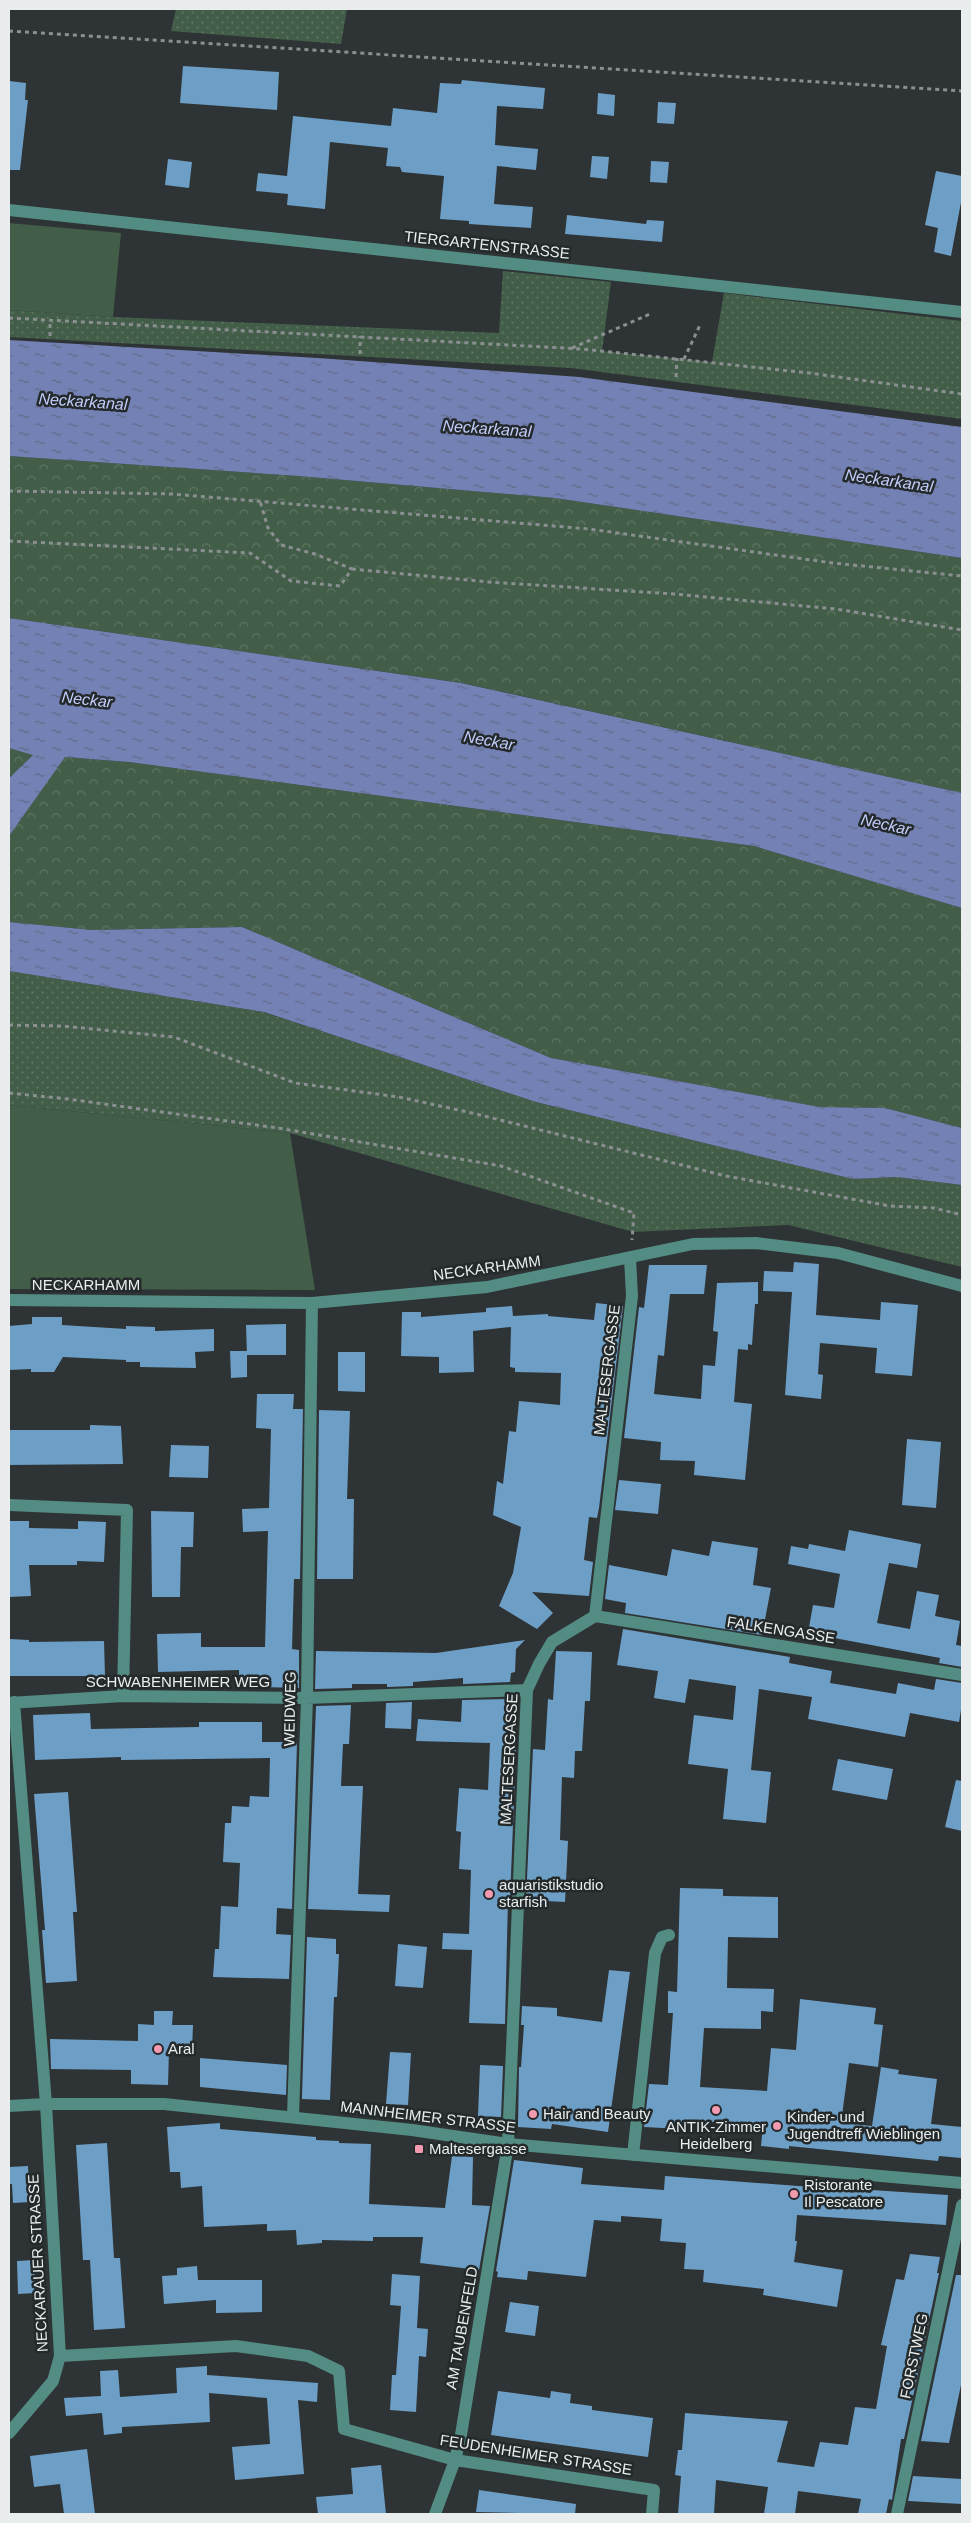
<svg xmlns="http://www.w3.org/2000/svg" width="971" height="2523" viewBox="0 0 971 2523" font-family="Helvetica,sans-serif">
  <defs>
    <pattern id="grass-dots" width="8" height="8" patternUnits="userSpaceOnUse" patternTransform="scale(1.25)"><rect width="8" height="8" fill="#425e48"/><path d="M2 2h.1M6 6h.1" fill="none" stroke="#5d7563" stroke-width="1.8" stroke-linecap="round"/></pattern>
    <pattern id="forest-crowns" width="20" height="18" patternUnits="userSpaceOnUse" patternTransform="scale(1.25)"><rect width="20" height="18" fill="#425e48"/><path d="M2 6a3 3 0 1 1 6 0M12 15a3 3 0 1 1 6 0" fill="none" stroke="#5d7563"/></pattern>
    <pattern id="water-ripples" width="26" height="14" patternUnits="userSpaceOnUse" patternTransform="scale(1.25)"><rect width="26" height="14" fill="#7481b4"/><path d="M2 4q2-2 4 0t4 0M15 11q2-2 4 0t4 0" fill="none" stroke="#626a88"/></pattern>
  </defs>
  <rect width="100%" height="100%" fill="#2e3335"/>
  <!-- grass -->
  <path fill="url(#grass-dots)" d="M 176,9 L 347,9 L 341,44 L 171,31 Z
    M 503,271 L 611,282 L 602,351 L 712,362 L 724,293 L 962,321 L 962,419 L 571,368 L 9,337 L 9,310 L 113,317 L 499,333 Z
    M 9,971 L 263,1012 L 536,1102 L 853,1179 L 897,1177 L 962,1185 L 962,1267 L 788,1225 L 633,1232 L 290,1133 L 9,1105 Z"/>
  <!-- forest -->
  <path fill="url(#forest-crowns)" d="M 9,456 L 298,476 L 555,498 L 962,558 L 962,793 L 462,683 L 9,618 Z
    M 9,748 L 34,754 L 9,778 Z
    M 64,757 L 129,762 L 754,846 L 962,908 L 962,1128 L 885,1108 L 820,1107 L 551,1058 L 242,927 L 92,930 L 9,922 L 9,836 Z"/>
  <!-- garden -->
  <path fill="#425e48" d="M 9,223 L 121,233 L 113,317 L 9,310 Z
    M 9,1105 L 290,1133 L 315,1290 L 9,1289 Z"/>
  <!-- water -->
  <path fill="url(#water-ripples)" d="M 9,340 L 318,358 L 579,377 L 962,427 L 962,558 L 555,498 L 298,476 L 9,456 Z
    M 9,618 L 461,683 L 962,793 L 962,908 L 754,846 L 129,762 L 65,757 L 9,836 L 9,778 L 33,755 L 9,748 Z
    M 9,922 L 92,930 L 242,927 L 551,1058 L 820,1107 L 885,1108 L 962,1128 L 962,1185 L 897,1177 L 853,1179 L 536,1102 L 264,1012 L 9,971 Z"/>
  <!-- building -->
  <path fill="#6d9fc6" d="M 183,66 L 279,72 L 277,110 L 180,103 Z
    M 462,80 L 545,88 L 543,109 L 497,106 L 495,145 L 538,149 L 536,170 L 497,166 L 494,204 L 533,207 L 531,228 L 469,224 L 469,221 L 440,219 L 444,176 L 402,172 L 400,167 L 386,166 L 388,148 L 330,142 L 325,209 L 287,205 L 288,194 L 256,191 L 258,173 L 287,176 L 293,116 L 391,126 L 393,108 L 437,113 L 440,83 L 461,84 Z
    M 9,81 L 26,83 L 25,100 L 28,100 L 20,170 L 9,170 Z
    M 598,93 L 615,95 L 614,116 L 597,114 Z
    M 658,102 L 676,103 L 674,124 L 657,123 Z
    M 592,156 L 609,157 L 607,179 L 590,177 Z
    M 168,159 L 192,162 L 189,188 L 165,185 Z
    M 651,161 L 669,162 L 667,183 L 650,182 Z
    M 936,171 L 962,176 L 962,197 L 951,256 L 934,252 L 938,228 L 925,225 Z
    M 567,215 L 646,224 L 647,220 L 664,221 L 662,242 L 565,234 Z
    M 794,1262 L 819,1264 L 816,1315 L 880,1320 L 881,1302 L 918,1305 L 912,1376 L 875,1373 L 877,1348 L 820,1343 L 818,1374 L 823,1375 L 821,1399 L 785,1395 L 792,1292 L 763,1291 L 764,1271 L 793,1272 Z
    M 649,1265 L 707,1265 L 704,1294 L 670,1294 L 664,1356 L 658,1355 L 654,1394 L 701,1399 L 703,1365 L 715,1366 L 718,1332 L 713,1331 L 717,1283 L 758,1282 L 758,1304 L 755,1304 L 752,1345 L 748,1344 L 748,1350 L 738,1349 L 734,1402 L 752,1404 L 745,1480 L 694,1475 L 695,1461 L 660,1460 L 661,1442 L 624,1438 L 639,1307 L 644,1308 Z
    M 596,1303 L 623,1306 L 599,1508 L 597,1518 L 589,1517 L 584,1560 L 593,1562 L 589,1596 L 532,1592 L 553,1613 L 537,1629 L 499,1606 L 513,1573 L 521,1527 L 493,1515 L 497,1481 L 503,1484 L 509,1431 L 516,1432 L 519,1401 L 560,1405 L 561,1373 L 515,1372 L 515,1368 L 510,1367 L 511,1327 L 473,1331 L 474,1372 L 439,1373 L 439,1357 L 401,1356 L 402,1312 L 421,1312 L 421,1317 L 486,1312 L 486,1308 L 512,1306 L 513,1316 L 548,1314 L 548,1316 L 594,1320 Z
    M 32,1317 L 62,1317 L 62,1325 L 126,1329 L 126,1326 L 155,1327 L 155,1331 L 214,1329 L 214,1351 L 195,1352 L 196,1368 L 140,1367 L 140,1362 L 126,1362 L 126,1360 L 63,1357 L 54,1372 L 31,1372 L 31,1369 L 9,1370 L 9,1326 L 32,1324 Z
    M 286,1324 L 286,1355 L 247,1355 L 246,1325 Z
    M 230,1351 L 247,1351 L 247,1377 L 231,1378 Z
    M 338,1352 L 365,1352 L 365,1392 L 338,1391 Z
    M 257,1394 L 294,1394 L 293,1409 L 303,1409 L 300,1579 L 294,1579 L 292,1649 L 299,1650 L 299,1688 L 264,1687 L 264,1684 L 239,1682 L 239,1670 L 158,1672 L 157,1634 L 201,1633 L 201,1647 L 265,1647 L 268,1531 L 243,1532 L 242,1509 L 269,1508 L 271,1429 L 256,1428 Z
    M 319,1410 L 350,1411 L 347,1499 L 354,1499 L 353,1579 L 317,1579 Z
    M 90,1425 L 121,1426 L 123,1464 L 9,1465 L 9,1430 L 90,1430 Z
    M 907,1439 L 941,1442 L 936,1508 L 902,1505 Z
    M 171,1445 L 209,1446 L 208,1478 L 169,1477 Z
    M 619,1480 L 661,1484 L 658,1514 L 615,1510 Z
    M 151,1511 L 194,1512 L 193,1547 L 181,1547 L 180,1597 L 152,1597 Z
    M 9,1521 L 29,1521 L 29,1528 L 78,1529 L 78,1521 L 106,1522 L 104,1562 L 77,1561 L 77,1565 L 29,1565 L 31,1596 L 9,1597 Z
    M 849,1530 L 921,1544 L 917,1568 L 889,1563 L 877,1623 L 910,1629 L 917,1591 L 939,1595 L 935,1616 L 960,1621 L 956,1645 L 962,1646 L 962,1667 L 939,1663 L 940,1658 L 808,1633 L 813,1605 L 834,1608 L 840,1574 L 788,1564 L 791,1546 L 808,1549 L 809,1544 L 845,1551 Z
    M 712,1541 L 758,1548 L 753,1585 L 771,1588 L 762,1635 L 625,1613 L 626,1603 L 605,1599 L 609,1565 L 667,1576 L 672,1549 L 709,1556 Z
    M 623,1629 L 790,1657 L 789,1663 L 832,1671 L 830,1683 L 896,1694 L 898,1683 L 934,1690 L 936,1679 L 962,1683 L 962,1704 L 959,1722 L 910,1713 L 905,1737 L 808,1719 L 812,1697 L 759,1689 L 751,1770 L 771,1772 L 766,1823 L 723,1819 L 728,1769 L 688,1764 L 694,1715 L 733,1720 L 736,1686 L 689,1679 L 685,1703 L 654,1698 L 658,1671 L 617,1665 Z
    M 9,1639 L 29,1640 L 29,1642 L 104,1641 L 105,1676 L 9,1676 Z
    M 525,1640 L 516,1649 L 515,1672 L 511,1673 L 510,1682 L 463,1684 L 463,1678 L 413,1682 L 413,1686 L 387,1687 L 387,1684 L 352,1684 L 352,1688 L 315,1689 L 316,1651 L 436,1653 Z
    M 556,1651 L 592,1652 L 590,1701 L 585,1701 L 582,1751 L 575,1751 L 574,1778 L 562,1777 L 560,1840 L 568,1841 L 565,1902 L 526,1900 L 533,1749 L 545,1750 L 548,1699 L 553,1700 Z
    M 510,1699 L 508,1749 L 516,1749 L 510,1900 L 508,1899 L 505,2024 L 469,2023 L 472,1950 L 442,1949 L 443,1933 L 469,1934 L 471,1870 L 459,1869 L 461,1832 L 456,1831 L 459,1788 L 488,1790 L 490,1743 L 416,1741 L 418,1719 L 461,1722 L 462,1700 Z
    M 412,1702 L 411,1729 L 385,1728 L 386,1703 Z
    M 351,1705 L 349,1744 L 343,1744 L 341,1786 L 363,1786 L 358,1894 L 390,1895 L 389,1912 L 308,1909 L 316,1706 Z
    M 90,1713 L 91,1729 L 199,1727 L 199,1722 L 262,1722 L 262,1742 L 297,1742 L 292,1909 L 277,1908 L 276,1934 L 291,1935 L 289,1979 L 213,1977 L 215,1949 L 219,1949 L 221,1906 L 238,1907 L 240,1863 L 223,1862 L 225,1823 L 231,1823 L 232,1806 L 249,1807 L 250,1796 L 269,1797 L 270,1758 L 121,1760 L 121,1757 L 35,1760 L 33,1715 Z
    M 838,1759 L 893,1769 L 887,1800 L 832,1790 Z
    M 956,1780 L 962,1781 L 962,1831 L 945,1827 Z
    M 68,1792 L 77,1912 L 73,1912 L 77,1981 L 46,1983 L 42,1930 L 45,1930 L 34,1794 Z
    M 680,1888 L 723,1889 L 723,1896 L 778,1897 L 778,1938 L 728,1937 L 727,1988 L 774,1989 L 773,2012 L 761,2011 L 761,2029 L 704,2028 L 700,2087 L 767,2091 L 771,2048 L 796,2050 L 800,1999 L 876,2008 L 874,2024 L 883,2025 L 878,2067 L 849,2063 L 841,2123 L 872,2126 L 881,2067 L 899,2070 L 898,2074 L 937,2079 L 931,2124 L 962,2127 L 961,2158 L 939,2156 L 938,2161 L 789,2146 L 789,2149 L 761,2146 L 763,2125 L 682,2120 L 682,2129 L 644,2127 L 649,2084 L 668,2085 L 673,2013 L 668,2013 L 668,1991 L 677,1992 Z
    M 307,1937 L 336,1939 L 336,1954 L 339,1954 L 337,1997 L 334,1997 L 330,2100 L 302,2099 L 302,2096 Z
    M 398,1944 L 427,1947 L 423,1988 L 395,1986 Z
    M 609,1970 L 630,1972 L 608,2132 L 552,2124 L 551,2129 L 518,2127 L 519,2067 L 521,2067 L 524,2025 L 521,2025 L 522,2006 L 557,2008 L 557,2016 L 602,2022 Z
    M 154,2011 L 173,2011 L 172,2025 L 193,2025 L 192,2051 L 169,2051 L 168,2085 L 131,2084 L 131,2070 L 51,2069 L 50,2039 L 138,2041 L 138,2024 L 154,2025 Z
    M 390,2052 L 411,2053 L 408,2105 L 386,2104 Z
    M 200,2058 L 287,2065 L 286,2095 L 200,2087 Z
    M 480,2065 L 503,2066 L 501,2117 L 478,2116 Z
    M 220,2123 L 220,2129 L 316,2137 L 316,2140 L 339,2141 L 339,2143 L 371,2144 L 369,2204 L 445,2208 L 452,2156 L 473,2157 L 472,2205 L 490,2206 L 479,2270 L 420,2263 L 423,2237 L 373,2237 L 373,2241 L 322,2240 L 322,2243 L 297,2245 L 296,2230 L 267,2231 L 267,2224 L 204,2227 L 202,2186 L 181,2188 L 180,2172 L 170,2172 L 167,2127 Z
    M 107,2143 L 114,2258 L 120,2258 L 125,2328 L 94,2330 L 90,2260 L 83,2260 L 76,2145 Z
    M 514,2160 L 583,2168 L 581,2184 L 664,2190 L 665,2176 L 825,2188 L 825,2186 L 871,2193 L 871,2190 L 948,2195 L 946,2225 L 797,2215 L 795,2241 L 797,2241 L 794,2262 L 843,2270 L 837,2307 L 763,2295 L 764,2289 L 703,2282 L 704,2270 L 684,2269 L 686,2243 L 660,2241 L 662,2219 L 621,2216 L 621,2222 L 594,2220 L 586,2277 L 528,2271 L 527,2280 L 497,2277 L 498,2272 L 496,2271 Z
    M 28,2166 L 30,2202 L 13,2203 L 12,2184 L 9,2184 L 9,2167 Z
    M 910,2254 L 940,2257 L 937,2273 L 939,2273 L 904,2439 L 901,2439 L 892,2500 L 889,2499 L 886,2514 L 858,2514 L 861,2499 L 798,2491 L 795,2514 L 764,2514 L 768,2487 L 716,2480 L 714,2514 L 678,2514 L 681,2476 L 675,2475 L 678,2450 L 682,2450 L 685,2413 L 788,2421 L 777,2462 L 814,2467 L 820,2442 L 848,2445 L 855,2407 L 876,2409 L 887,2346 L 881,2345 L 896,2279 L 904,2280 Z
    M 34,2260 L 36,2293 L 18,2294 L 17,2261 Z
    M 197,2266 L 198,2280 L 262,2280 L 262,2312 L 216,2313 L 216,2300 L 164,2304 L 162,2276 L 177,2275 L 177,2268 Z
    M 392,2274 L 420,2276 L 417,2328 L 428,2329 L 426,2357 L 419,2356 L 416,2412 L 390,2410 L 392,2375 L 396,2375 L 401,2306 L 390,2305 Z
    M 956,2275 L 962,2275 L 962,2380 L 949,2443 L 921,2441 Z
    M 510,2302 L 539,2306 L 535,2336 L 505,2332 Z
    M 207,2366 L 207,2375 L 318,2383 L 317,2402 L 298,2400 L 304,2474 L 235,2480 L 232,2447 L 270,2444 L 267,2398 L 209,2393 L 210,2422 L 122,2427 L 122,2433 L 104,2435 L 102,2413 L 66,2416 L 64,2398 L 101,2396 L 100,2371 L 118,2370 L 120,2397 L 177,2393 L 176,2368 Z
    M 498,2391 L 550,2398 L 551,2391 L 571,2394 L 570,2403 L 592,2406 L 592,2410 L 653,2418 L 648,2457 L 491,2435 Z
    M 87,2449 L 95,2514 L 64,2514 L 60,2484 L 34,2487 L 30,2456 Z
    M 381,2465 L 386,2514 L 318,2514 L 316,2497 L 353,2494 L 351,2468 Z
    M 913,2476 L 962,2479 L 962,2504 L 908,2501 Z
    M 479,2490 L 576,2504 L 575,2514 L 476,2512 Z"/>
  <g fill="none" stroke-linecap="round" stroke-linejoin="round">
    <!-- path -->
    <path stroke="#8a8f90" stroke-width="3" stroke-dasharray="4 4" stroke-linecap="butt" d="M 9,31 L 962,91
      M 9,318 L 582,349 L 809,373 L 962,394
      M 50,336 L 50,320
      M 572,348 L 650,314
      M 360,354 L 360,336
      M 684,359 L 700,325
      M 676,377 L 677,358
      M 9,491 L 172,494 L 589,529 L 833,563 L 962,576
      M 9,541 L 250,553 L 291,581 L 340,586 L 352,569 L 315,554 L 281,545 L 268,528 L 260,501
      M 352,569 L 489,582 L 674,594 L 836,609 L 962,630
      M 9,1025 L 62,1026 L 174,1037 L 295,1083 L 399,1097 L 472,1113 L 726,1176 L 890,1206 L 934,1208 L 962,1215
      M 9,1093 L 68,1099 L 278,1128 L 501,1166 L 634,1213 L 632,1240"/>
    <!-- minor -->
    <path stroke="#538c82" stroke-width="12" d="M 9,210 L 962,312
      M 9,1300 L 312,1303 L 487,1287 L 693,1244 L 756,1243 L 838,1253 L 962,1286
      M 9,1505 L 127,1510 L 123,1696
      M 595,1616 L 962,1675
      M 9,1703 L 123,1696 L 307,1698 L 527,1690
      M 9,2106 L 46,2104 L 164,2104 L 412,2130 L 508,2144 L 962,2183
      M 293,2116 L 307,1698 L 312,1303
      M 633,2155 L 655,1953 L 662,1937 L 669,1935
      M 60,2356 L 236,2346 L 308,2356 L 339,2371 L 344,2429 L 455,2460 L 654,2490 L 652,2514
      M 9,2433 L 53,2381 L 60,2356 L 46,2104 L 14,1702
      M 435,2514 L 455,2460 L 461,2435 L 508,2144 L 527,1690 L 539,1664 L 552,1642 L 595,1616 L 632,1296 L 630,1258
      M 897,2514 L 962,2205"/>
  </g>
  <!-- markers -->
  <g fill="#f29aaf" stroke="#242a2b" stroke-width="2">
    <circle cx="489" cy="1894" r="5"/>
    <circle cx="158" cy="2049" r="5"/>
    <circle cx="716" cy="2110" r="5"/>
    <circle cx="533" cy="2114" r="5"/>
    <circle cx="777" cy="2126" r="5"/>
    <rect x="414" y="2144" width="10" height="10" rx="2.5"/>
    <circle cx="794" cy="2194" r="5"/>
  </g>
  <g text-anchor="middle" stroke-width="5" stroke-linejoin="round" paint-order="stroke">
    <!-- street labels -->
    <g font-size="15" fill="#e9edee" stroke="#242a2b">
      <text transform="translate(487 245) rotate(6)" y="5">TIERGARTENSTRASSE</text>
      <text transform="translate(487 1268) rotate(-8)" y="5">NECKARHAMM</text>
      <text x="86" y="1290">NECKARHAMM</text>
      <text transform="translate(607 1370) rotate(-83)" y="5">MALTESERGASSE</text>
      <text transform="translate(781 1630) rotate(9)" y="5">FALKENGASSE</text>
      <text x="178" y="1687">SCHWABENHEIMER WEG</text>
      <text transform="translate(290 1709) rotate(-89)" y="5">WEIDWEG</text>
      <text transform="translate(509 1759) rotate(-87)" y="5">MALTESERGASSE</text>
      <text transform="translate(428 2117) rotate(7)" y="5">MANNHEIMER STRASSE</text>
      <text transform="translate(38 2263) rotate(-93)" y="5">NECKARAUER STRASSE</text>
      <text transform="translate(462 2328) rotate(-80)" y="5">AM TAUBENFELD</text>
      <text transform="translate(914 2356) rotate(-78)" y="5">FORSTWEG</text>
      <text transform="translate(536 2455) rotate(9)" y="5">FEUDENHEIMER STRASSE</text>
    </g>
    <!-- poi labels -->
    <g font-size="15" fill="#e9edee" stroke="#242a2b" text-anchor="start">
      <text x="499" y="1890">aquaristikstudio<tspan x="499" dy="17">starfish</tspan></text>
      <text x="168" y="2054">Aral</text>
      <text x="543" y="2119">Hair and Beauty</text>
      <text x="787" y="2122">Kinder- und<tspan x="787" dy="17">Jugendtreff Wieblingen</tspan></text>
      <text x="716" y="2132" text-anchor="middle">ANTIK-Zimmer<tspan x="716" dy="17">Heidelberg</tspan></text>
      <text x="429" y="2154">Maltesergasse</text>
      <text x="804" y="2190">Ristorante<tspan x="804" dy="17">Il Pescatore</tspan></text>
    </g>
    <!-- water labels -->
    <g font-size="16" font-style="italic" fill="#c1cdfb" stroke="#242a2b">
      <text transform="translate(83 401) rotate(4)" y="6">Neckarkanal</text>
      <text transform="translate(487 428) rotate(4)" y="6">Neckarkanal</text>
      <text transform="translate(889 480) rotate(8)" y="6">Neckarkanal</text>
      <text transform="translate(87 699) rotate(6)" y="6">Neckar</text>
      <text transform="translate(489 740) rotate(10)" y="6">Neckar</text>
      <text transform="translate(886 824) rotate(12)" y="6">Neckar</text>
    </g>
  </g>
  <!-- border -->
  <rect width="971" height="2523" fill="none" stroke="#e9edee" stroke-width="20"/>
</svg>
